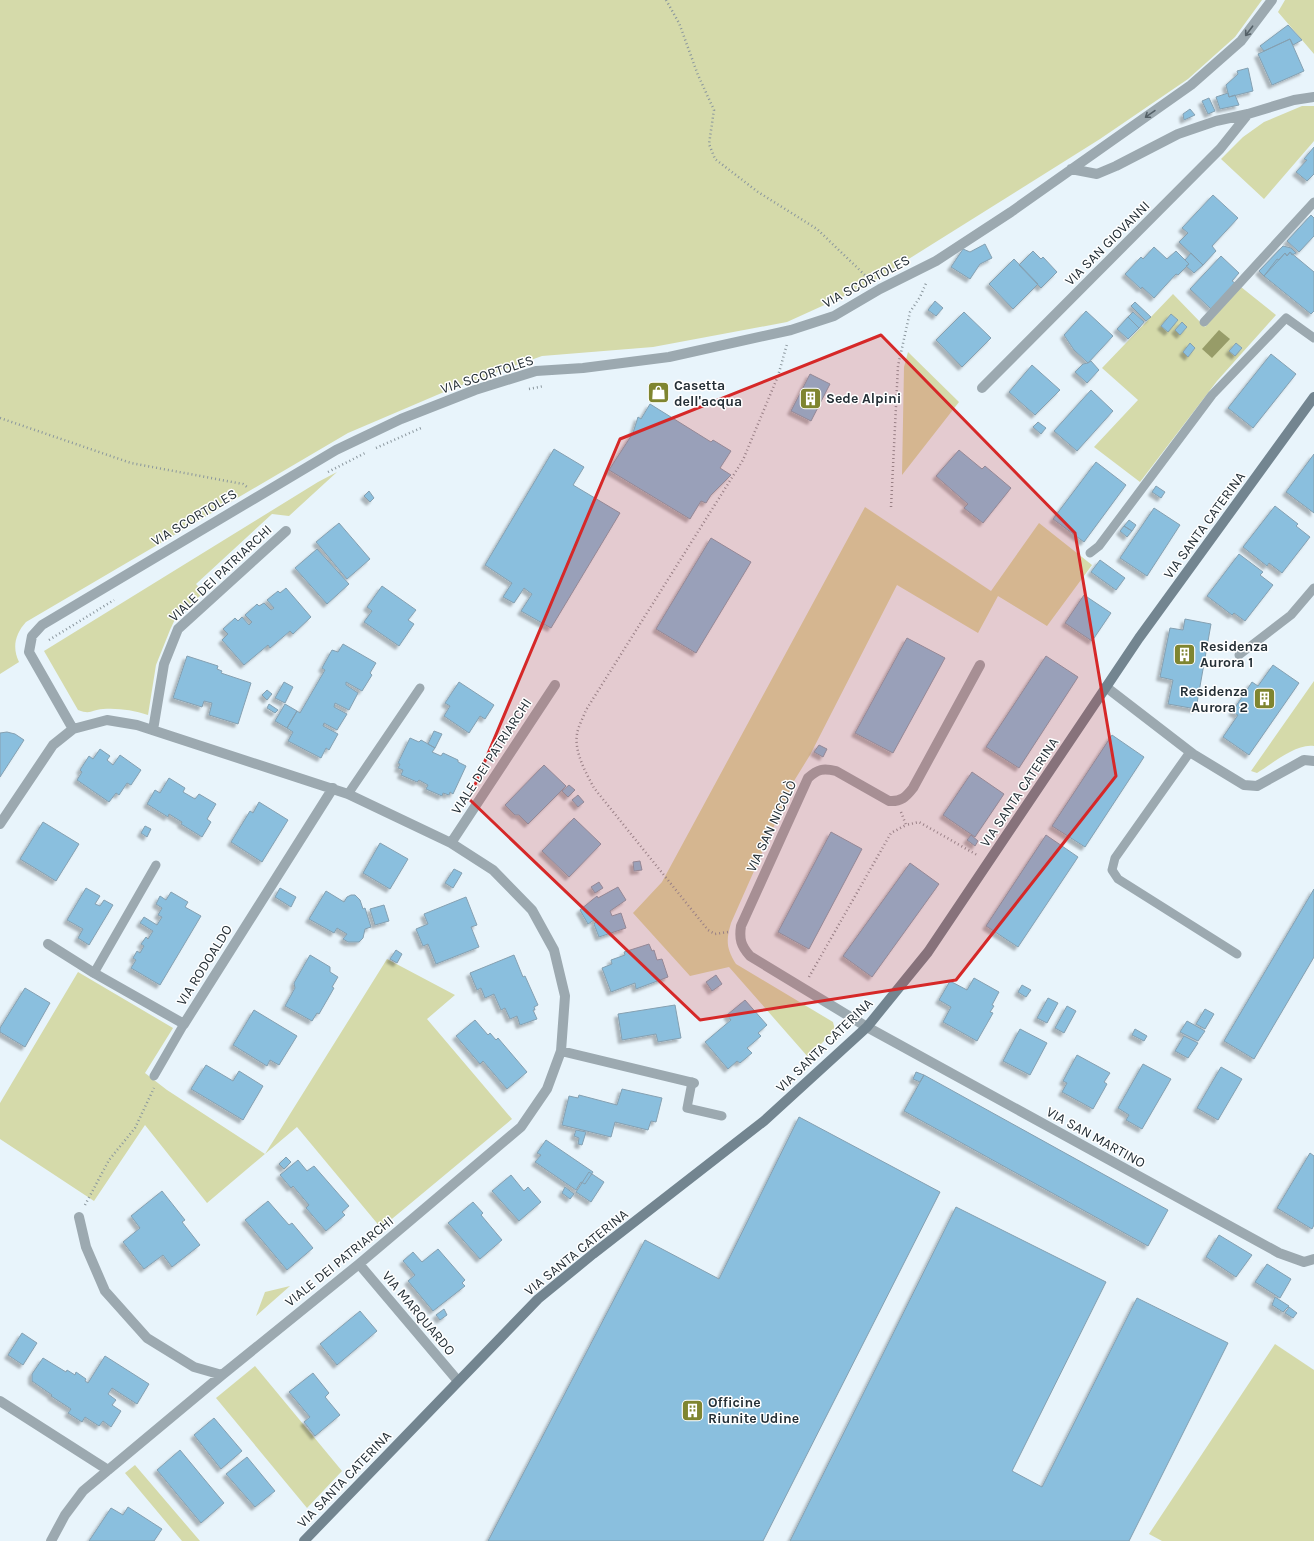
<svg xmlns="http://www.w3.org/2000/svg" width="1314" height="1541" viewBox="0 0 1314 1541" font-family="Karla,sans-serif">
  <defs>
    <filter id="shadow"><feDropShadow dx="-3.5" dy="3.5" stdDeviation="1" flood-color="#0004"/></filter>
  </defs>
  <rect width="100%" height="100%" fill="#e8f4fb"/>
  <!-- green -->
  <path fill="#d5daaa" d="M 0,0 L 1262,0 L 1235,37 L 1188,79 L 1100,139 L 864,287 L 787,322 L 653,347 L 542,356 L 451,389 L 348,433 L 26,622 C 15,634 12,648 19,662 L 0,674 Z
    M 1285,0 L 1314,0 L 1314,54 L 1278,12 Z
    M 1302,106 L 1314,106 L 1314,141 L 1264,199 L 1221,159 L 1243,137 L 1264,122 Z
    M 1241,287 L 1276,315 L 1217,381 L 1140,482 L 1094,447 L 1138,400 L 1102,368 L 1173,294 L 1205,327 Z
    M 908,352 L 959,402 L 902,475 L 904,367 Z
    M 337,472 L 289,516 L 272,514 L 196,584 L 204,593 L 187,606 L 176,617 L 170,630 L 156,665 L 148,715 C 133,710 118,708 103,709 C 91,710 91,715 78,710 L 44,651 L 318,482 Z
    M 865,507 L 991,591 L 1039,523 L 1092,565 L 1047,626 L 998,596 L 978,633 L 897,585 L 810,755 L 794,781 L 731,923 C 726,940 726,948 736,964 L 833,1022 L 835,1030 L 808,1057 L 729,967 L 690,976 L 633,913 L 662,882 Z
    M 1314,681 L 1314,746 C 1296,743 1272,764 1257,773 L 1251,771 Z
    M 387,959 L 455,995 L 427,1019 L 512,1119 L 381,1228 L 297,1127 L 207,1203 L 145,1125 L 94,1201 L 0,1139 L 0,1103 L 78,972 L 173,1028 L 145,1073 L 167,1090 L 265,1154 Z
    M 290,1286 L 256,1316 L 265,1292 Z
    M 1275,1344 L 1314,1370 L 1314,1541 L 1162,1541 L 1149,1534 Z
    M 255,1366 L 342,1471 L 307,1508 L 216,1398 Z
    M 135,1465 L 200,1541 L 182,1541 L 125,1473 Z"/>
  <!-- water -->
  <path fill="#979c68" d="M 1219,330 L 1230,339 L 1212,358 L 1202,349 Z"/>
  <!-- building -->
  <path fill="#8abfde" stroke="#85a0b1" filter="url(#shadow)" d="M 1288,25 L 1302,40 L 1293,45 L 1290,39 L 1264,51 L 1260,46 Z
    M 1290,39 L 1304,71 L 1272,85 L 1258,54 Z
    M 1248,68 L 1253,91 L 1229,97 L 1226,85 L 1238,74 L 1237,71 Z
    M 1228,93 L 1229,97 L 1235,95 L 1239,105 L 1220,109 L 1216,97 Z
    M 1209,98 L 1215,111 L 1208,114 L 1202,101 Z
    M 1190,109 L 1195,115 L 1184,120 L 1183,114 Z
    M 1314,147 L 1314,174 L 1307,181 L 1296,172 L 1307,160 L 1304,159 Z
    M 1213,195 L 1238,218 L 1212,246 L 1216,251 L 1203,265 L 1179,242 L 1188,233 L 1182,228 Z
    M 1311,215 L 1314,218 L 1314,236 L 1299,252 L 1287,241 Z
    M 985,244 L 992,258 L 980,264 L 970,279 L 951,267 L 963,249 L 970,252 Z
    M 1283,246 L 1291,248 L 1296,253 L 1292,255 L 1290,252 L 1287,256 L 1285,253 L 1264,276 L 1259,271 Z
    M 1154,247 L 1167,259 L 1176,251 L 1189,264 L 1178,275 L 1176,274 L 1154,298 L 1142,287 L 1141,289 L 1125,274 L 1141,257 L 1143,259 Z
    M 1033,251 L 1041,259 L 1043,257 L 1057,272 L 1041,288 L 1019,265 Z
    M 1290,252 L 1314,272 L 1314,311 L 1311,314 L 1264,276 L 1277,259 L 1279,260 L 1285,253 L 1287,256 Z
    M 1191,253 L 1203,265 L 1194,273 L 1186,266 L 1189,264 L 1185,260 Z
    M 1221,256 L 1239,273 L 1232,281 L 1235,283 L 1211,309 L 1190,289 Z
    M 1014,259 L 1038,284 L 1013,309 L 989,284 Z
    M 935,301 L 943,308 L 936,316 L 928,310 Z
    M 1135,302 L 1151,317 L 1146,321 L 1131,306 Z
    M 1086,311 L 1113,336 L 1088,363 L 1074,350 L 1064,335 Z
    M 964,312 L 991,338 L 962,367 L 936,340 Z
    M 1133,312 L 1144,322 L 1139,328 L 1128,317 Z
    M 1171,314 L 1178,320 L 1168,332 L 1161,326 Z
    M 1128,317 L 1139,328 L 1128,339 L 1117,329 Z
    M 1182,322 L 1187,327 L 1180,335 L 1175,330 Z
    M 1190,343 L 1195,348 L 1188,357 L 1183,352 Z
    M 1236,343 L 1242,348 L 1235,356 L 1229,351 Z
    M 1271,354 L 1296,374 L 1253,428 L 1228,408 Z
    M 1091,361 L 1099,370 L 1087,383 L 1075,372 L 1083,364 L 1088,363 Z
    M 1032,365 L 1060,390 L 1035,415 L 1009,392 Z
    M 810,374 L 830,384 L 811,421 L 791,411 Z
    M 1091,390 L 1113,411 L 1077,451 L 1054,431 Z
    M 650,404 L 711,442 L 713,440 L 731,451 L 720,468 L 731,475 L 711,495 L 706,503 L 701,501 L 690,519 L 609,470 L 633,433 L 638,417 L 641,419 Z
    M 1038,422 L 1046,428 L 1041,434 L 1033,427 Z
    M 554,449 L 584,467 L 573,485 L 620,513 L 551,628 L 521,611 L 532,594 L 524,588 L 514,603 L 503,597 L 512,583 L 485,565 Z
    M 959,450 L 982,469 L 985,466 L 1011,488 L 983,523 L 964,508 L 968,504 L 936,476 Z
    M 1314,454 L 1314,513 L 1286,492 Z
    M 1096,462 L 1126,485 L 1084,542 L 1053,519 Z
    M 1156,486 L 1165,492 L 1161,498 L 1152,492 Z
    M 369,491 L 374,498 L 370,502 L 364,496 Z
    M 1275,506 L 1298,524 L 1296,526 L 1310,537 L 1282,573 L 1269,563 L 1267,566 L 1243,547 Z
    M 1154,508 L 1180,525 L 1147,576 L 1120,558 Z
    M 1129,520 L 1136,525 L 1132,531 L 1124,526 Z
    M 339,523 L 370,559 L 347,579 L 316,542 Z
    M 1124,526 L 1132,531 L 1127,537 L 1120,531 Z
    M 711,538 L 751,562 L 696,653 L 656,629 Z
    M 317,549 L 349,584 L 327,604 L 295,568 Z
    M 1239,554 L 1263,572 L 1260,575 L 1273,585 L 1245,621 L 1234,613 L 1232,615 L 1207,596 Z
    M 1100,560 L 1125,578 L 1116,590 L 1091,572 Z
    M 382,586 L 416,610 L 408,620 L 414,624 L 399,646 L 364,622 L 372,611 L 367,607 Z
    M 286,588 L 311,617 L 293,634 L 290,631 L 270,648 L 268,645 L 244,665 L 222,640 L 228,634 L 223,629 L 235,618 L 238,621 L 242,617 L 249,625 L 252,622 L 245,615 L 257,604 L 259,606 L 264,603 L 271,610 L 274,608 L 267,600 L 278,591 L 280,593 Z
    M 1084,595 L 1111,613 L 1092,641 L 1065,623 Z
    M 1185,619 L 1211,624 L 1196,709 L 1168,704 L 1173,680 L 1160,677 L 1170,628 L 1183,630 Z
    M 907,638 L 945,658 L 893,753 L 855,733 Z
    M 343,644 L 376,663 L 370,673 L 372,675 L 362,691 L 346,682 L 346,685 L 358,693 L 349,710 L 335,703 L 334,707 L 347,714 L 337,730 L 324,723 L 323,726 L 338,734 L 329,750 L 326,748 L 321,758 L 288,741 L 293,732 L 287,728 L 297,711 L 300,713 L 325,670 L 322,668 L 332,650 L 338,652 Z
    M 187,656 L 218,666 L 217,669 L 222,671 L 221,673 L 251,683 L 238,724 L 209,715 L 212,703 L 204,701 L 202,707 L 173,698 Z
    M 1046,656 L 1078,677 L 1019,768 L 986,747 Z
    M 1273,665 L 1299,683 L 1249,755 L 1223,737 L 1238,715 L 1232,712 L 1252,682 L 1258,686 Z
    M 284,682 L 293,687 L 285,703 L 275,698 Z
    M 459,682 L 494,705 L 485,719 L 480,716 L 469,733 L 444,716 L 450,706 L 445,703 Z
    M 267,690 L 272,694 L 267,700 L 262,695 Z
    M 269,704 L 278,710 L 275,713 L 267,708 Z
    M 285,704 L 297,711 L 287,728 L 275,721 Z
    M 434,731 L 442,734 L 435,748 L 428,744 Z
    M 7,732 L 15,734 L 24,740 L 0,777 L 0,733 Z
    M 1112,735 L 1144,757 L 1085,847 L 1052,826 Z
    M 410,738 L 419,742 L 421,740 L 435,748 L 432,752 L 441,756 L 443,753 L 458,760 L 458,762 L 466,766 L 453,794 L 450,792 L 449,795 L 443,793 L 442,796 L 426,789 L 428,785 L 419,780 L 417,782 L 401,775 L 403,770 L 398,768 L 400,764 L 398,763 Z
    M 819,745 L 827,749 L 823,757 L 814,752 Z
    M 100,749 L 110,756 L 107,760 L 113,765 L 120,755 L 141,770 L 131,785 L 127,783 L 119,795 L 116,793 L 109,802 L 77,780 L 82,772 L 80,770 L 89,756 L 93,759 Z
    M 544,765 L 566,786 L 528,824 L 519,815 L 515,815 L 505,805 Z
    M 972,772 L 1004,794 L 975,837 L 943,815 Z
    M 169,778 L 185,788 L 183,792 L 195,799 L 199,794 L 216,804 L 207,819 L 211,822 L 202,837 L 181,824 L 182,822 L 169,814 L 168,817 L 147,804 L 155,790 L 160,793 Z
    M 569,785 L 575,790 L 568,797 L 562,791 Z
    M 578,795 L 584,802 L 578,807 L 572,800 Z
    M 259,802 L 288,820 L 262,862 L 231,842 L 250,811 L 253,813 Z
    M 574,818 L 601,844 L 569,877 L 542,851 Z
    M 43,822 L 79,844 L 56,881 L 20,859 Z
    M 145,826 L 151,829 L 147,837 L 141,833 Z
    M 831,832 L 862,849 L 809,949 L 778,932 Z
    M 971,835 L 978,841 L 975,846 L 967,840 Z
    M 1046,835 L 1078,857 L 1018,947 L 986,926 Z
    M 380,843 L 408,859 L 390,889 L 363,873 Z
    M 640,861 L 642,870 L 634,871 L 633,862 Z
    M 910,863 L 939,884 L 872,977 L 843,956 Z
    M 454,869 L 462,873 L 453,888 L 445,883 Z
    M 599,882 L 603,888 L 595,893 L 591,887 Z
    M 618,887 L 626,900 L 610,911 L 612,916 L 621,913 L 626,928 L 599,937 L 594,924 L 596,922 L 594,920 L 588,924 L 580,910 L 597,896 L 598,898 Z
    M 86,888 L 100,896 L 95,904 L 100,906 L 104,900 L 113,905 L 89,945 L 78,938 L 83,929 L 67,920 Z
    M 280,888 L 296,897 L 291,907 L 275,897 Z
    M 1314,889 L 1314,957 L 1254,1059 L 1224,1041 Z
    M 326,891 L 344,902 L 347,897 L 351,895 L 355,895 L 360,900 L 363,909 L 365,908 L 371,927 L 365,929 L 363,938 L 359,942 L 348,942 L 343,939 L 347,934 L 337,928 L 334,933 L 309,919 Z
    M 171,892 L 188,902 L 185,907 L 201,916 L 160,985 L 131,968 L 136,960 L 133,958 L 137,951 L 140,953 L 144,946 L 141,944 L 146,937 L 148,939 L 153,931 L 140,923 L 144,917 L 157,925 L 162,917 L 158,915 L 162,908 L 156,904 L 160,896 L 166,900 Z
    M 466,897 L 477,925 L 471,927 L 479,947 L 436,964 L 428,944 L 423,946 L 416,929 L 428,924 L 424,914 Z
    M 384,905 L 389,921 L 375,925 L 370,909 Z
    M 649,944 L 652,951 L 654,950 L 657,960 L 662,959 L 668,977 L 636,989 L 635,983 L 611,992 L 602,968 L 612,964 L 611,960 L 625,955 L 624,952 Z
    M 396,950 L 402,954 L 397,963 L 390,959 Z
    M 310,955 L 330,967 L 330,972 L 338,977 L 332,987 L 334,988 L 319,1014 L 317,1013 L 312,1021 L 285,1006 L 295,988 L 294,983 Z
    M 514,955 L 523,977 L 525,976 L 538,1005 L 534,1007 L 535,1010 L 533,1010 L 537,1019 L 520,1025 L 517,1016 L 510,1019 L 505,1008 L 501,1010 L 494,994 L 485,998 L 481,988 L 477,990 L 470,973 Z
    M 716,975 L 722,984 L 712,991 L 706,982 Z
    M 974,978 L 999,992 L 992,1005 L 994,1006 L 990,1012 L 993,1013 L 977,1041 L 943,1022 L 951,1007 L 939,1000 L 950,981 L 967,990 Z
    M 1022,985 L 1031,990 L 1026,997 L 1018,992 Z
    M 25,988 L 50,1003 L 25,1047 L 0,1032 L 0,1028 Z
    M 1048,998 L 1058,1003 L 1047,1023 L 1037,1018 Z
    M 745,1000 L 767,1025 L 758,1033 L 761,1036 L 747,1048 L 752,1053 L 740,1063 L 737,1061 L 728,1069 L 705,1042 L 731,1020 L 727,1015 Z
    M 675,1005 L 681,1038 L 658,1042 L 656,1034 L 622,1040 L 618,1014 Z
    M 1067,1006 L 1076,1011 L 1064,1033 L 1055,1028 Z
    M 1205,1009 L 1214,1014 L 1205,1029 L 1196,1024 Z
    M 254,1010 L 297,1036 L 279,1065 L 270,1060 L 267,1066 L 233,1045 Z
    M 475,1020 L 488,1035 L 490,1033 L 496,1040 L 498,1038 L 527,1072 L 507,1089 L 483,1061 L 480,1064 L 456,1036 Z
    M 1187,1021 L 1205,1031 L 1198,1041 L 1180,1032 Z
    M 1020,1029 L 1047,1043 L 1030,1075 L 1003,1061 Z
    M 1135,1029 L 1147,1036 L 1144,1041 L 1132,1035 Z
    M 1184,1036 L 1198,1043 L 1188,1058 L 1175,1051 Z
    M 1077,1055 L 1110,1073 L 1104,1082 L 1107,1084 L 1093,1109 L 1062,1092 L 1067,1083 L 1063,1081 Z
    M 1143,1064 L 1171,1079 L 1142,1129 L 1126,1120 L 1129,1115 L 1118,1108 Z
    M 206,1065 L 233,1081 L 239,1071 L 263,1086 L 243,1120 L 191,1089 Z
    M 1221,1067 L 1242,1079 L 1218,1120 L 1197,1108 Z
    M 916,1072 L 924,1075 L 920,1082 L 913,1079 Z
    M 924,1075 L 1168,1210 L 1148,1246 L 904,1111 Z
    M 622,1089 L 662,1098 L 656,1122 L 651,1121 L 648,1130 L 615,1122 L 611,1137 L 562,1125 L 569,1096 L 578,1098 L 579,1095 L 617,1105 Z
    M 799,1117 L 940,1192 L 763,1541 L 488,1541 L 645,1240 L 719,1279 Z
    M 576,1130 L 586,1132 L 582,1145 L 578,1144 L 579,1138 L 574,1136 Z
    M 546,1140 L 593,1172 L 585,1184 L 581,1182 L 576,1190 L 535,1162 L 541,1155 L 537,1153 Z
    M 1310,1153 L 1314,1156 L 1314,1225 L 1312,1229 L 1277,1208 Z
    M 286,1157 L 291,1162 L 284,1169 L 279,1164 Z
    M 298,1160 L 307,1171 L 314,1166 L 349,1206 L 342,1212 L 345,1215 L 326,1231 L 306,1208 L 309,1205 L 293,1186 L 291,1188 L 280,1175 Z
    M 589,1172 L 604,1182 L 591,1202 L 576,1192 Z
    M 511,1175 L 524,1191 L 528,1187 L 541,1202 L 519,1221 L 492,1191 Z
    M 565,1187 L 574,1194 L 570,1199 L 562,1193 Z
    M 162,1191 L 185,1220 L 182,1222 L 200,1245 L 172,1267 L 163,1255 L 144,1269 L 123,1242 L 140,1228 L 131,1216 Z
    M 268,1201 L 289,1225 L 292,1223 L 313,1248 L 287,1270 L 245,1220 Z
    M 473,1202 L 483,1213 L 481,1215 L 502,1240 L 480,1259 L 448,1223 Z
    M 956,1207 L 1106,1282 L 1012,1471 L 1042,1487 L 1137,1298 L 1228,1343 L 1129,1541 L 790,1541 Z
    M 1219,1235 L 1252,1255 L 1236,1277 L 1206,1257 Z
    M 438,1249 L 465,1280 L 462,1283 L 465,1286 L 433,1311 L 408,1281 L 415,1275 L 403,1261 L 413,1252 L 422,1262 Z
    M 1267,1264 L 1291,1279 L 1280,1298 L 1255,1282 Z
    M 1275,1297 L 1289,1306 L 1283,1312 L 1272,1305 Z
    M 1289,1307 L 1297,1313 L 1293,1318 L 1285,1313 Z
    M 444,1309 L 447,1315 L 440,1320 L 436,1315 Z
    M 360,1311 L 377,1331 L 337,1365 L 320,1344 Z
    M 22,1333 L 37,1343 L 23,1365 L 8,1355 Z
    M 105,1356 L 149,1384 L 137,1404 L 112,1388 L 108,1394 L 116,1400 L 112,1405 L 121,1411 L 111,1427 L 103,1421 L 99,1426 L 85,1417 L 82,1422 L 68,1413 L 71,1409 L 51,1396 L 52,1395 L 32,1381 L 32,1374 L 43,1358 L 66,1372 L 67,1370 L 75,1375 L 76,1372 L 86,1379 L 85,1381 L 88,1383 Z
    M 313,1373 L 329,1393 L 325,1397 L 340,1415 L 315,1436 L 304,1422 L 310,1417 L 289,1392 Z
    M 214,1418 L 242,1451 L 221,1469 L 194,1435 Z
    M 180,1450 L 224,1503 L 201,1523 L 157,1470 Z
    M 247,1457 L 275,1491 L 255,1507 L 226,1474 Z
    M 128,1507 L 162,1529 L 154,1541 L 89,1541 L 111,1508 L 123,1515 Z"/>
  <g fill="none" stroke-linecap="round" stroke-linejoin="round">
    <!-- path -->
    <path stroke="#8a969d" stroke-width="2.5" stroke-dasharray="1 3" stroke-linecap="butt" d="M 666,0 L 679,23 L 698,75 L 714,110 L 709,144 L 715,159 L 758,192 L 817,229 L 870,280
      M 529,389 L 544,386
      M 0,418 L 131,463 L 243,484 L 247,487
      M 376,448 L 421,428
      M 328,472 L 365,453
      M 891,507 L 898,366 L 910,312 L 920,297 L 927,281
      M 49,640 L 114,600
      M 901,812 L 906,825 L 919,822 L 977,855
      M 728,932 L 715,934 L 708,930 L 594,788 C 586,773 574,752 577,734 C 578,727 583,718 586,710 L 743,460 L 778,376 L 787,344
      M 809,977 L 891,833 L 906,825
      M 85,1205 L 109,1160 L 135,1128 L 154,1088"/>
    <!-- lane -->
    <path stroke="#9ca9b0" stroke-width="9" d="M 1204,322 L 1314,202
      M 1090,553 L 1099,546 L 1212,395 L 1286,318 L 1314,338
      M 1239,655 L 1291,615 L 1314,588
      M 1190,752 L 1115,858 L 1112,870 L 1118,879 L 1237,954
      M 348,794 L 420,688
      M 94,973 L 156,865
      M 154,1076 L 184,1024
      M 692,1082 L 687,1108 L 722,1116"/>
    <!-- street -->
    <path stroke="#9ca9b0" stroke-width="10" d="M 1071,169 L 1097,174 L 1116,166 L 1178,134 L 1216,121 L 1248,114 L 1294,100 L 1314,97
      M 982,388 L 1220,149 L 1248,114
      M 980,665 L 913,788 C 906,797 901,802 889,801 L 836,771 C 823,768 818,769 808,778 L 741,926 C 739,939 741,946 750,956 L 867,1027 L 1279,1253 L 1304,1262 L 1314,1259
      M 1106,687 L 1193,754 L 1244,785 L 1257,786 L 1304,760 L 1314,761
      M 73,729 L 29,652 L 32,636 L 42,625 L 336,450 L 401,419 L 475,390 L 536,371 L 583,368 L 669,357 L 791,330 L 834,316 L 880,289 L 936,261 L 1011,212 L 1191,85 L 1241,41 L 1272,0
      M 153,730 L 164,664 L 178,629 L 286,531
      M 0,824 L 53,745 L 73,729 L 107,720 L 137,725 L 348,794 L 451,843 L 493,870 L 532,910 L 554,950 L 565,996 L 561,1051 L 547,1089 L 521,1127 L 359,1264 L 222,1375 L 83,1491 L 65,1515 L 51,1541
      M 451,843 L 555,685
      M 48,944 L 94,973 L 184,1024 L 333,788
      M 561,1051 L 694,1083
      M 79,1217 L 86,1247 L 105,1291 L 147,1338 L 194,1367 L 222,1375
      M 359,1264 L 458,1381
      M 0,1401 L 108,1470"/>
    <!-- secondary -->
    <path stroke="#738590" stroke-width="10" d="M 304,1541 L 538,1299 L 593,1254 L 764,1121 L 867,1027 L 928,952 L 1139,638 L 1314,397"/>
  </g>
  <!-- one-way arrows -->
  <defs><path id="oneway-shaft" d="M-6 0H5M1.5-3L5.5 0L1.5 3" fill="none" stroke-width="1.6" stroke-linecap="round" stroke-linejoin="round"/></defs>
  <g stroke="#546067">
    <use href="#oneway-shaft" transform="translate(1249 31) rotate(127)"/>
    <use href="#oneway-shaft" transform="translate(1150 114) rotate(145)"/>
  </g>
  <!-- marked area -->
  <path fill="#d62828" fill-opacity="0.2" stroke="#d62828" stroke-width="3" stroke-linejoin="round" d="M 881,335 L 1075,533 L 1116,776 L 956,980 L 700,1020 L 469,799 L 620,439 Z"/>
  <!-- icons -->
  <defs>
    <symbol id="shop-square" viewBox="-11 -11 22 22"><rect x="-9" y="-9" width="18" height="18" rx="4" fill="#7f8530" stroke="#fff"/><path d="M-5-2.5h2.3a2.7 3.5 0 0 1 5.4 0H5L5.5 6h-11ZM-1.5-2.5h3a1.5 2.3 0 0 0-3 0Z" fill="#fff"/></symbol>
    <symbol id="building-square" viewBox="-11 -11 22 22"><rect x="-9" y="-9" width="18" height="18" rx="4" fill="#7f8530" stroke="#fff"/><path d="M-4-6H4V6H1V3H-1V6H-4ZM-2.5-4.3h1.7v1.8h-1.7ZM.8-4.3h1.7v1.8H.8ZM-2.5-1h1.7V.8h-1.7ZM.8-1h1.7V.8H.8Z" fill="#fff"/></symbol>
  </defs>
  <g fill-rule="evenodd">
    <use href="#shop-square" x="646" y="380" width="25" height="25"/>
    <use href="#building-square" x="798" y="386" width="25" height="25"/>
    <use href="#building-square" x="1172" y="642" width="25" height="25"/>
    <use href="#building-square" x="1252" y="686" width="25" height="25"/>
    <use href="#building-square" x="680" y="1398" width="25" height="25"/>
  </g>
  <g text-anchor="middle" stroke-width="3" stroke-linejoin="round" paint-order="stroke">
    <!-- street labels -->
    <g font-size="14" fill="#242f36" stroke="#fff">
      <text transform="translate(1107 243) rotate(-45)" y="5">VIA SAN GIOVANNI</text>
      <text transform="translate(866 281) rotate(-28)" y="5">VIA SCORTOLES</text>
      <text transform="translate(487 374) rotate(-18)" y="5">VIA SCORTOLES</text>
      <text transform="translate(194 517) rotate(-31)" y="5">VIA SCORTOLES</text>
      <text transform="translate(1204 525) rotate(-54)" y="5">VIA SANTA CATERINA</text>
      <text transform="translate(220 573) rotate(-43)" y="5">VIALE DEI PATRIARCHI</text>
      <text transform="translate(491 756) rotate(-57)" y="5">VIALE DEI PATRIARCHI</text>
      <text transform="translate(1019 792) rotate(-56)" y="5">VIA SANTA CATERINA</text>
      <text transform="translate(771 826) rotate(-65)" y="5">VIA SAN NICOLÒ</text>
      <text transform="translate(204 965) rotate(-58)" y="5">VIA RODOALDO</text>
      <text transform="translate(824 1045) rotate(-44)" y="5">VIA SANTA CATERINA</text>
      <text transform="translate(1096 1137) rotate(29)" y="5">VIA SAN MARTINO</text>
      <text transform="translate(576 1252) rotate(-39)" y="5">VIA SANTA CATERINA</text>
      <text transform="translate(339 1261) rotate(-39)" y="5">VIALE DEI PATRIARCHI</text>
      <text transform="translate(419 1313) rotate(50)" y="5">VIA MARQUARDO</text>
      <text transform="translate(344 1479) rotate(-46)" y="5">VIA SANTA CATERINA</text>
    </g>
    <!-- poi labels -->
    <g font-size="14" font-weight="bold" fill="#242f36" stroke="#fff" text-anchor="start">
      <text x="674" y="390">Casetta<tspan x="674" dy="16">dell'acqua</tspan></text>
      <text x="826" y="403">Sede Alpini</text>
      <text x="1200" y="651">Residenza<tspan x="1200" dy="16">Aurora 1</tspan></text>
      <text x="1248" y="696" text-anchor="end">Residenza<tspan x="1248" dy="16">Aurora 2</tspan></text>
      <text x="708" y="1407">Officine<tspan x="708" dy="16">Riunite Udine</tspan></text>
    </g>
  </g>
</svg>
